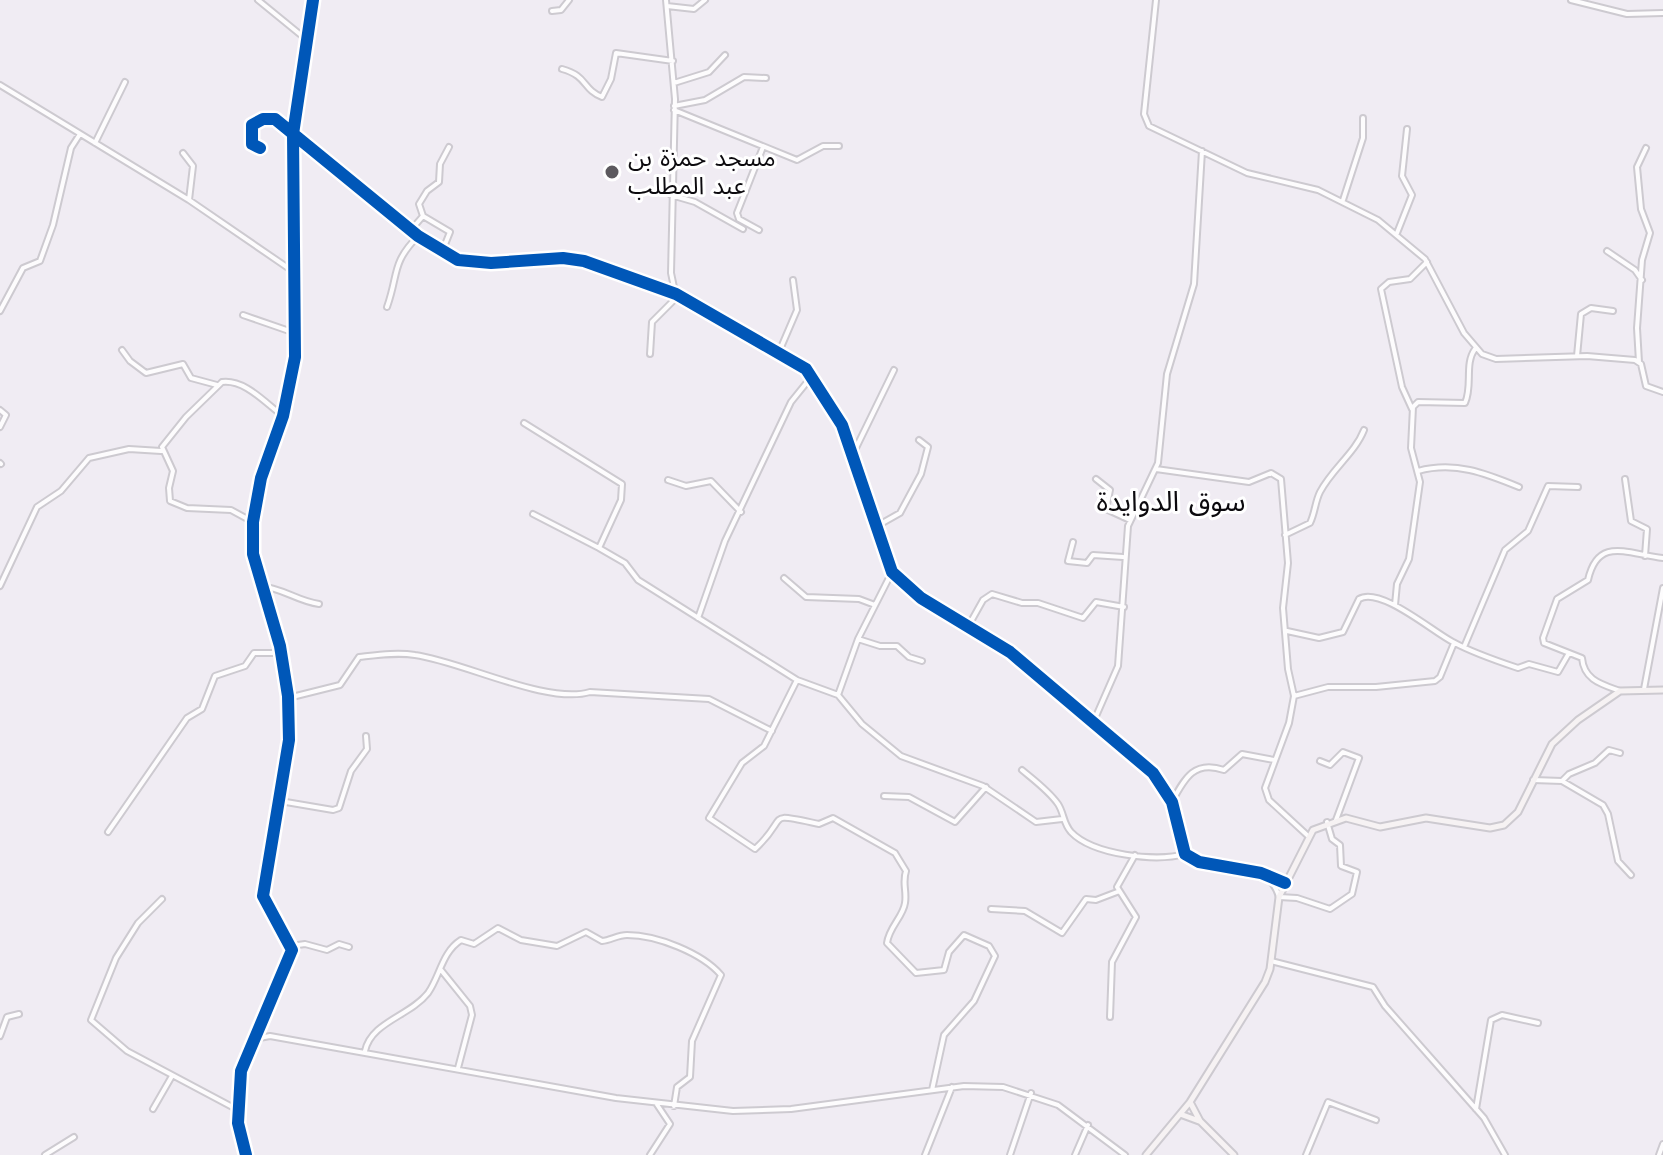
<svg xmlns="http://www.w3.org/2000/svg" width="1663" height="1155" viewBox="0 0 1663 1155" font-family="'Work Sans','Noto Sans Arabic',sans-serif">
  <rect width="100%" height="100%" fill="#f0ecf3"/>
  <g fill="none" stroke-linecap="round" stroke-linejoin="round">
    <defs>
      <path id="street" d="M 258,0 L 307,40
        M 666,0 L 675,99 L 671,273 L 675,292
        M 1156,0 L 1144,114 L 1149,126 L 1247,173 L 1318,190 L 1378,220 L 1425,259 L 1464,333 L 1482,354 L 1496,359 L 1587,356 L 1635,360 L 1641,364 L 1646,386 L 1663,392
        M 1571,0 L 1627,14 L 1663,13
        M 667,6 L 694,9 L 705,0
        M 552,11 L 561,10 L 569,0
        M 562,69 C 588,76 582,89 602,97 L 611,79 L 616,53 L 673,61
        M 674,83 L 709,72 L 725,55
        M 0,85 L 189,200 L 294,272
        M 674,106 L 705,100 L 744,77 L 766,78
        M 674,110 L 797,160 L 823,146 L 839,146
        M 95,143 L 125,82
        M 260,148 L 252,144 L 252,125 L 263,119 L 275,119 L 418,236 L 458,260 L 491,263 L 563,258 L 584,261 L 676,294 L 806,369 L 842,425 L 892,572 L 921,598 L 1010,652 L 1153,773 L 1172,802 L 1185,854 C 1214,877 1267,854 1279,897 L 1297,898 L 1330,909 L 1352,894 L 1357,872 L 1341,866 L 1340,845 L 1332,839 L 1327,822
        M 183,153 L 193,166 L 189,200
        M 671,195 L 695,202 L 743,229
        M 1343,200 L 1363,138 L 1363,118
        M 423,216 L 419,204 L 427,191 L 439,182 L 440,164 L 449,147
        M 423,216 L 450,232 L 442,252
        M 411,230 L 423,216
        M 759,230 L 739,219 L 737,213 L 763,147
        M 1397,233 L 1412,195 L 1402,176 L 1407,129
        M 1607,251 L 1635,270 L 1642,280
        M 387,307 C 399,273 391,264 418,236
        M 0,311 L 23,268 L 40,261 L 53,225 L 71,148 L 80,134
        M 243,315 L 295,333
        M 122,350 L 130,361 L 146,373 L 183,364 L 191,378 L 217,385
        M 779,352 L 797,310 L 793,280
        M 650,354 L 652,322 L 678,296
        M 1577,356 L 1581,314 L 1591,308 L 1613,311
        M 1639,362 L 1637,328 L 1642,260 L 1650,233 L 1641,209 L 1637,167 L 1646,148
        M 1412,409 L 1402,387 L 1381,289 L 1389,282 L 1410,279 L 1427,262
        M 0,410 L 6,415 L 0,427
        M 524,423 L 622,484 L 621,500 L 599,548 L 625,563 L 638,580 L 797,680 L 838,695 L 862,724 L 901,756 L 983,786 L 1036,822 L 1062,819
        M 853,454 L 894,370
        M 0,463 L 1,464
        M 1156,469 L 1249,482 L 1271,473 L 1281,479 L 1288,563 L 1283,608 L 1288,669 L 1294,696 L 1289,723 L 1265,788 L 1269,800 L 1307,835
        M 1418,471 C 1455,461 1485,473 1519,487
        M 1096,479 L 1110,490 L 1106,509 L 1130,520
        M 1625,479 L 1631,521 L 1647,529 L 1645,556
        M 668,480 L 686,486 L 711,481 L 741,512
        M 533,514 L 599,548
        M 253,522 L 231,510 L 187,508 L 170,501 L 169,488 L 173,471 L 162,447 L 186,417 L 222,382 C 245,379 265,403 283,416
        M 877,526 L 900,513 L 921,474 L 928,447 L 919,440
        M 1285,535 L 1310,523 C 1315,513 1315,502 1320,492 C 1332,469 1355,453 1364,430
        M 1073,542 L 1068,561 L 1087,563 L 1093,555 L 1123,557
        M 784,578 L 806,597 L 859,599 L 875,605
        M 0,586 L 37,507 L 61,491 L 89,458 L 129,449 L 161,451
        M 260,586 C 283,588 297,601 319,604
        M 1395,605 L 1397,584 L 1409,559 L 1420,482 L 1411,448 L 1413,407 L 1418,402 L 1465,403 C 1473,386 1464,364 1475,349
        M 698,618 L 725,541 L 791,402 L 812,376
        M 969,625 L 983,600 L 992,594 L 1022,603 L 1038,603 L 1083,618 L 1096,602 L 1124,607
        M 1287,631 L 1319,638 L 1343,632 L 1359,599 C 1380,586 1433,632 1453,642 C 1473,653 1497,661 1518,668 L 1529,664 L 1558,672 L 1569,653
        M 858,639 L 880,646 L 897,646 L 909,657 L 922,661
        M 1464,647 L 1505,550 L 1528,531 L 1548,486 L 1578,487
        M 797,680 L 764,746 L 742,763 L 709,818 L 755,849 C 791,816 762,812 819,824 L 833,818 L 895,853 L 906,871 C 902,883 907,891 905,903 C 903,917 889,927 887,943 L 916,973 L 944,970 L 949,952 L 964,935 L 989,946 L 995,956 L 974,1001 L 944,1035 L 932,1090
        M 1644,689 L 1663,588
        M 1620,691 C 1601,684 1584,680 1582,658 L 1544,643 L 1543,638 L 1557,599 L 1588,580 C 1598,536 1627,554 1663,558
        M 838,695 L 858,639 L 892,572
        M 1294,696 L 1328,687 L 1376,687 L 1435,681 L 1440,677 L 1454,643
        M 288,698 L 340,685 L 359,657 C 377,655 397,652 415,655 C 461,661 547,705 590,692 L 709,699 L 772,731
        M 1093,723 L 1118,666 L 1128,526 L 1158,463 L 1167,374 L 1194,284 L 1202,151
        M 1320,761 L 1330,765 L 1343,752 L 1359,758 L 1336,820
        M 1022,770 C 1034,780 1049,791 1058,804 C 1064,813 1063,823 1071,832 C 1093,855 1156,862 1185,854
        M 1533,780 L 1562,781 L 1603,805 L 1608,814 L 1618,861 L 1631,875
        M 1562,781 L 1569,774 L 1595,763 L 1609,750 L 1620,753
        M 884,796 L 909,797 L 955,822 L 986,787
        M 280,801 L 333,810 L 339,808 L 351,771 L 367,749 L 366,736
        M 1172,802 C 1185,777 1195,760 1224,770 L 1242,754 L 1274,760
        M 108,832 L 187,718 L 202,709 L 215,676 L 245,666 L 254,653 L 281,653
        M 162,899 L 138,923 L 116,958 L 91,1020 L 127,1051 L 238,1110
        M 991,909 L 1025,911 L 1062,933 L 1086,899 L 1096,900 L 1117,892
        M 291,946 L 305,944 L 327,950 L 339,944 L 349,947
        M 1271,961 L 1373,987 L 1385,1006 L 1484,1118 L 1505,1155
        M 441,970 L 470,1006 L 472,1015 L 458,1068
        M 1110,1017 L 1112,962 L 1136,917 L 1117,887 L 1135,855
        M 0,1036 L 7,1017 L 19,1014
        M 254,1039 L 270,1036 L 616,1098 L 733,1111 L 791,1109 L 964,1086 L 1003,1087 L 1058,1105 L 1125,1155
        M 365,1051 C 371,1022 410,1016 428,993 C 440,976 442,952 461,940 L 474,944 L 498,928 L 521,940 L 557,946 L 586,932 L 602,941 C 611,940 618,935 627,935 C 657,935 702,953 721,975 L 692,1041 L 690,1077 L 677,1087 L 674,1106
        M 153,1109 L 172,1076
        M 1476,1109 L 1491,1020 L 1502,1015 L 1538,1023
        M 45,1155 L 74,1137
        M 246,1155 L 238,1123 L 241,1071 L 292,950 L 263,896 L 289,740 L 288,696 L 280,646 L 253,554 L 253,522 L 261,478 L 283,416 L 295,357 L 293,134 L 313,0
        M 650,1155 L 670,1124 L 656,1103
        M 925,1155 L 952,1087
        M 1010,1155 L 1031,1093
        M 1075,1155 L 1088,1125
        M 1306,1155 L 1328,1102 L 1376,1120
        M 1659,1155 L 1663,1144"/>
      <path id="secondary" d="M 1273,881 L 1285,883
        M 1190,1102 L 1200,1121 L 1234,1155
        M 1180,1114 L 1199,1121
        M 1146,1155 L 1190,1102 L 1265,982 L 1270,969 L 1279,897 L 1313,830 L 1346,818 L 1380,827 L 1426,818 L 1490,828 L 1504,825 L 1518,812 L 1552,744 L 1578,720 L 1620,691 L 1663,690"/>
    </defs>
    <!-- street casing -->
    <use href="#street" stroke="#cdcad0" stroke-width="8"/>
    <!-- secondary casing -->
    <use href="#secondary" stroke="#cdcad0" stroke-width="9"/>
    <!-- street -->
    <use href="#street" stroke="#fdfcfd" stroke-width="4"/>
    <!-- secondary -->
    <use href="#secondary" stroke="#f6f2f3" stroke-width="5"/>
    <defs>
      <path id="cycleway" d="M 260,148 L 252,144 L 252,125 L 263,119 L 275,119 L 418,236 L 458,260 L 491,263 L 563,258 L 584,261 L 676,294 L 806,369 L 842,425 L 892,572 L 921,598 L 1010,652 L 1153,773 L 1172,802 L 1185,854 L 1199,862 L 1261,873 L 1285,883
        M 246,1155 L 238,1123 L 241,1071 L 292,950 L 263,896 L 289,740 L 288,696 L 280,646 L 253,554 L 253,522 L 261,478 L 283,416 L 295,357 L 293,134 L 313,0"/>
    </defs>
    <!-- cycleway casing -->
    <use href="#cycleway" stroke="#fff" stroke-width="17"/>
    <!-- cycleway -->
    <use href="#cycleway" stroke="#0057b8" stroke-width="12"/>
  </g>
  <!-- markers -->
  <circle fill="#5c595e" stroke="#fff" stroke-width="3" cx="612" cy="172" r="8"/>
  <g text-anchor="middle" stroke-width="6" stroke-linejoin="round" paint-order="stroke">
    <!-- poi labels -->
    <g font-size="24" fill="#0c0a0e" stroke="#fff" text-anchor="start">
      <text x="628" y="166">مسجد حمزة بن<tspan x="628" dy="28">عبد المطلب</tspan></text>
    </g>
    <!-- quarter labels -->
    <g font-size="28" fill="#0c0a0e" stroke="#fff">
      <text x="1171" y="511">سوق الدوايدة</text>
    </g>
  </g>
</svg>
